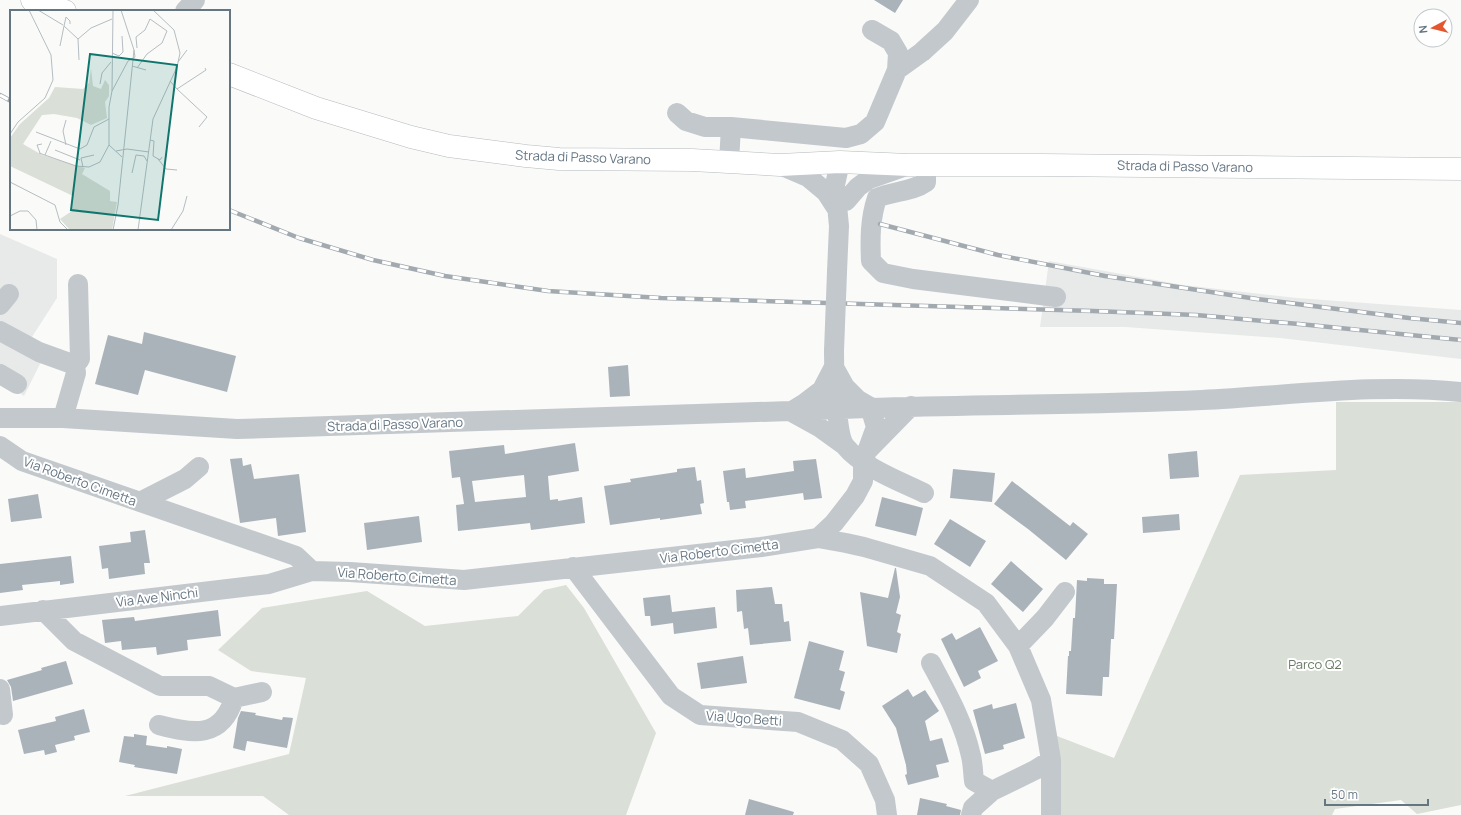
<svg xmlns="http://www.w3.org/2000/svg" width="1461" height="815" viewBox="0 0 1461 815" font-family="Manrope,sans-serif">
  <rect width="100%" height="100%" fill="#fafaf8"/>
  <!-- built -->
  <path fill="#e8e9e9" d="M 0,234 L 57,259 L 57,298 L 32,337 L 48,348 L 24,396 L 0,380 Z
    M 1049,261 L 1183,285 L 1297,298 L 1461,310 L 1461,359 L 1280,338 L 1125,327 L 1040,327 Z"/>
  <!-- green -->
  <path fill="#dadfd7" d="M 1336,402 L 1461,402 L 1461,805 L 1417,814 L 1401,800 L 1335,809 L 1332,815 L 1056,815 L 1057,736 L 1114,758 L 1240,475 L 1336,470 Z
    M 566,585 L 584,608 L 656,733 L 626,815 L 289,815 L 263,796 L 125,796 L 289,754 L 306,678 L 251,671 L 218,650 L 262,608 L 367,591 L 425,626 L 518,616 L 544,590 Z"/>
  <!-- building -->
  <path fill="#aab3b9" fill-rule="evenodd" d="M 874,0 L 903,0 L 895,13 Z
    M 144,332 L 236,356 L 227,392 L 145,370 L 138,395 L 95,384 L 108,335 L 142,344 Z
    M 628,365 L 630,396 L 610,397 L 608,367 Z
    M 575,443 L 579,471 L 548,476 L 550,500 L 558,499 L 558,501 L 582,497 L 585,523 L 531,530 L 530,523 L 458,531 L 456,505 L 464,504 L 460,477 L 452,478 L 449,451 L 504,445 L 505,454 ZM 524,475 L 526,497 L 475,502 L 472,481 Z
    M 1197,451 L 1199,477 L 1170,479 L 1168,454 Z
    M 242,458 L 243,466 L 251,464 L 254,479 L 299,474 L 306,532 L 278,536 L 276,518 L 240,523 L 230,459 Z
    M 816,459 L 822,498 L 804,500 L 803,493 L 745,501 L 746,508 L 730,510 L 729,502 L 727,502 L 723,471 L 745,468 L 746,478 L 767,475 L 794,471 L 793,461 Z
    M 695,467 L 697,481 L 701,480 L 704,503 L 700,504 L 702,514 L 660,520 L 660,518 L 610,525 L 604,486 L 631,482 L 630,479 L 677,472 L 677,469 Z
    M 953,469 L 995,473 L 992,502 L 950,498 Z
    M 1012,481 L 1070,526 L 1073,522 L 1088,534 L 1066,560 L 1028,529 L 994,504 Z
    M 38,494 L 42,518 L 11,522 L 8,499 Z
    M 882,497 L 923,508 L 916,536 L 875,526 Z
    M 1179,514 L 1180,530 L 1143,533 L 1142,517 Z
    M 419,516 L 422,542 L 367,550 L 364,523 Z
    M 950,519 L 986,541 L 970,567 L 934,544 Z
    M 145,530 L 150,563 L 144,563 L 145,574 L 109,579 L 108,568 L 102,569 L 99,546 L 131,542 L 130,532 Z
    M 71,556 L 74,583 L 60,585 L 60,581 L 22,585 L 23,590 L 0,593 L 0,564 Z
    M 1011,561 L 1043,589 L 1023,612 L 991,584 Z
    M 895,568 L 896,568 L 900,597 L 896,613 L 901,615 L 897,632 L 901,634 L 897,653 L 867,646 L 860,592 L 888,598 Z
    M 1087,578 L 1104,579 L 1104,584 L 1117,584 L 1114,639 L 1111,639 L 1109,677 L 1103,677 L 1102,696 L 1066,694 L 1068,656 L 1069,656 L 1069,651 L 1071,651 L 1073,618 L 1075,618 L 1077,580 L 1087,581 Z
    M 772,587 L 775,604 L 782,604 L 784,622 L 789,621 L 791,641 L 750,645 L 748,628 L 744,629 L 742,611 L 737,612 L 736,590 Z
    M 670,595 L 672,612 L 715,607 L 717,628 L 674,634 L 673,623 L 651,626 L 650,616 L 645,616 L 643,598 Z
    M 218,610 L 221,636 L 187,640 L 188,650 L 157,655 L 156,647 L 122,650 L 121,641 L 105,643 L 102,620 L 134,617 L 135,621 Z
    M 980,627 L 998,661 L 978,671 L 981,678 L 964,687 L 941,639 L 952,633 L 956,640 Z
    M 809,641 L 844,651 L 839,670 L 845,672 L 840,690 L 845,692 L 840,710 L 794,698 Z
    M 743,656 L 747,683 L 701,689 L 697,663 Z
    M 66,661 L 73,684 L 13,701 L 11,687 L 7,680 L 42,670 L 41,668 Z
    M 908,689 L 913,697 L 925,690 L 939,711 L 925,721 L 930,741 L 942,738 L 949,762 L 936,765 L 939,777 L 908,785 L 905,775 L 907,774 L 906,765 L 896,728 L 882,706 Z
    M 1016,703 L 1025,738 L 1003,745 L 1004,749 L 985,754 L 973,710 L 992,704 L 993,709 Z
    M 84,709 L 90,732 L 74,736 L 75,740 L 55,745 L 57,752 L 45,755 L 44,750 L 24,754 L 18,730 L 56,721 L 55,717 Z
    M 241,711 L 256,713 L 255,715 L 282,720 L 283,717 L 293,718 L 287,748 L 247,741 L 245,751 L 233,748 L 238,718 Z
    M 134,734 L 147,736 L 146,745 L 167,748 L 167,746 L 182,749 L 177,774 L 134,767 L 135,765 L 119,762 L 124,736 L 134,737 Z
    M 920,798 L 947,804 L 946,806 L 961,810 L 960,815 L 917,815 Z
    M 749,799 L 794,812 L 793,815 L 745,815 Z"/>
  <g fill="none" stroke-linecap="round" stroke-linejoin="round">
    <defs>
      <path id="major" d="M 32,0 L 65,11
        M 229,74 L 316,108 L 411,137 L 449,146 L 526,156 L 559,159 L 692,160 L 780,165 L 840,162 L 909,165 L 1041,165 L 1461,169"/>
    </defs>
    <!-- major casing -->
    <use href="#major" stroke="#b5babe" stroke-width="23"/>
    <!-- minor -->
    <path stroke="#c3c8cc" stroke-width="20" d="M 185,11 L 195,0
      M 897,70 L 922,52 L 945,31 L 969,0
      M 677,113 L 686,121 L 705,127 L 731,127
      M 729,162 L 731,127 L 846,138 L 861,134 L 875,122 L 897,70 L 898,53 L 891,41 L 872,30
      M 926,164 L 926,182 C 912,192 893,191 877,198 C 870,219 870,239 871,261 L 883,273 L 913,279 L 1056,297
      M 780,165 L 808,177 L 826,192 L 837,209
      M 846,201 L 858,187 L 869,179 L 906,166
      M 837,272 L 839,226 L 835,185 L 840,162
      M 0,305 L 9,294
      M 0,331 L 39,352 L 75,365
      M 834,351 C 834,368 836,435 845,446 C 862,467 899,481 924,493
      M 835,369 L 845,387 L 858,400 L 870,407 L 876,427 L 868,449
      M 0,374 L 17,384
      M 790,411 L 819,427 L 844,445
      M 792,411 L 805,403 L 822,390 L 834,367
      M 0,418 L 63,418 L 237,429 L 790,411 C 927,404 1065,406 1202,400 C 1288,396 1375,383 1461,392
      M 63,418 L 76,373 L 75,365 L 80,359 L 78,284
      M 0,446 L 22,461 L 296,556 L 312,571
      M 140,502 L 185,479 L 199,467
      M 818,538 L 834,523 L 855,496 L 863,481 L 863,463 L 867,451 L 911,406
      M 573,567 L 671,696 L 700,715 L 798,722 L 842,740 L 869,764 L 885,800 L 887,815
      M 43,610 L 74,641 L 160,686 L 209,686 L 234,698 L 262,692
      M 0,616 L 269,584 L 312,571 L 350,572 L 464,580 L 761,547 L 818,538 L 846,543 L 864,547 L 930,566 L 986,603 L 1018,646 L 1041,700 L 1051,760 L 1051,815
      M 1018,646 L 1045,618 L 1065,592
      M 931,663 C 947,693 964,723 971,756 C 973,764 973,773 974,781 L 992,791 L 1035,770 L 1051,760
      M 0,689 L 3,715
      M 159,725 C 193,734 222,739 234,698
      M 971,815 L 973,808 L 992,791"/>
    <!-- major -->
    <use href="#major" stroke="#fff" stroke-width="22"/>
    <defs>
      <path id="rail" d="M 0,95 L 11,101
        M 229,210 L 299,238 L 373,260 L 445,276 L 548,291 L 661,298 L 1093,311 L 1196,315 L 1299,324 L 1461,340
        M 880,224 L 998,255 L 1105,276 L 1257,299 L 1409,318 L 1461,323"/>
    </defs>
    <!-- rail casing -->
    <use href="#rail" stroke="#a2aab0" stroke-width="4.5"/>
    <!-- rail -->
    <use href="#rail" stroke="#fff" stroke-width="3" stroke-dasharray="9" stroke-linecap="butt"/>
    <!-- minor-bridge -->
    <path stroke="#c3c8cc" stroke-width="20" d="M 834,351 L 837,272"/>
  </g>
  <g text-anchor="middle" stroke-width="4" stroke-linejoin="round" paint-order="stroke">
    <!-- street labels -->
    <g font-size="13" fill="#657683" stroke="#fff">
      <text transform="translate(583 157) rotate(2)" y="5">Strada di Passo Varano</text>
      <text transform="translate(1185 166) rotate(1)" y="5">Strada di Passo Varano</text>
      <text transform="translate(395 424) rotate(-2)" y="5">Strada di Passo Varano</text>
      <text transform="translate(80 481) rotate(20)" y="5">Via Roberto Cimetta</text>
      <text transform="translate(719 551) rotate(-7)" y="5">Via Roberto Cimetta</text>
      <text transform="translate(397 576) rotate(4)" y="5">Via Roberto Cimetta</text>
      <text transform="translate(157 597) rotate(-7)" y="5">Via Ave Ninchi</text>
      <text transform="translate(744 718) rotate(4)" y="5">Via Ugo Betti</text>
    </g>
    <!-- park labels -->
    <g font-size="13" fill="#687a64" stroke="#fff">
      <text x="1315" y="669">Parco Q2</text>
    </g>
  </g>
  <!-- overview -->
  <g transform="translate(10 10)">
    <rect width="220" height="220" fill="#fafaf8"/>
    <path d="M 81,58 L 83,76 L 91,79 L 95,70 L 99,75 L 99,86 L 95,92 L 97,108 L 81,115 L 67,108 L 44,104 L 32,105 L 13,134 L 32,145 L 75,158 L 72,164 L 100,181 L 100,191 L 107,192 L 102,220 L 60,220 L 50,209 L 62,201 L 63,186 L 0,156 L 0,128 L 10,114 L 39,88 L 45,77 L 73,79 L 79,73 Z" fill="#dadfd7"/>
    <path fill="none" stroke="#b5bdc2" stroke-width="1" d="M 28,0 L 53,15M 54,16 L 56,7 L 60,11 L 60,14M 68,29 L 69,50M 50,36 L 54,16 L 68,29 L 81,18 L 102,9M 127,38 L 126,27 L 135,20 L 140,9 L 157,21 L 152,33 L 137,44 L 127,58M 102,43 L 109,46 L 113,42 L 112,26M 168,52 L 177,40M 122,56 L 136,60M 160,71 L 167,79 L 196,60 L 195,58M 90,74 L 92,63 L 101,52M 167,79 L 197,107 L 189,117M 102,81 L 103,0M 26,122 L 70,139 L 77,135 L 84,117 L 99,109M 0,124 L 8,112 L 35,88 L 43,70 L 41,45 L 19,0M 140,130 L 144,131 L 143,146 L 150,150 L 152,147M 56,135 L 53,121 L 56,110M 99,135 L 112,147M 45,140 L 70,150M 106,141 L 117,139 L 139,142M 29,143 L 66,156 L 79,157 L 90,152 L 99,135 L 99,97 L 102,81 L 118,51 L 125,47 L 124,40M 30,143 L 27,135 L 32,134M 35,145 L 41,131M 148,149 L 156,159 L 167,160M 73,157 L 71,148 L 84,145M 122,163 L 126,145 L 134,146 L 137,151M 0,172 L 45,195 L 50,212 L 58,220M 0,206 L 10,201 L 18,201 L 26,210 L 27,220M 103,220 L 108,195 L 124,40 L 111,0M 128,220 L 143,109 L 167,57 L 170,43 L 164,20 L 143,0M 161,220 L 173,201 L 177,186"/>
    <path fill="#0f766e" fill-opacity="0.15" stroke="#0f766e" stroke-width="2" d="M 80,44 L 167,55 L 148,210 L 61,200 Z"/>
    <rect width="220" height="220" fill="none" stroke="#657683" stroke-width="2"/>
  </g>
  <!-- north arrow -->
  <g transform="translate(1433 28) rotate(263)"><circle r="19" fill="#ffffff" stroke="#c1c8cd"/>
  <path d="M0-3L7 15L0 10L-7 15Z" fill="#e4572e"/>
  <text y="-6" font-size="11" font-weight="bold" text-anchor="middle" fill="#657683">N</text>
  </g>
  <!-- scale -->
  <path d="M1325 799v6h103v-6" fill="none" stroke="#657683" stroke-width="2"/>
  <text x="1331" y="799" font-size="12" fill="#657683" stroke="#ffffff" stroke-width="3" paint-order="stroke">50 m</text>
</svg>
